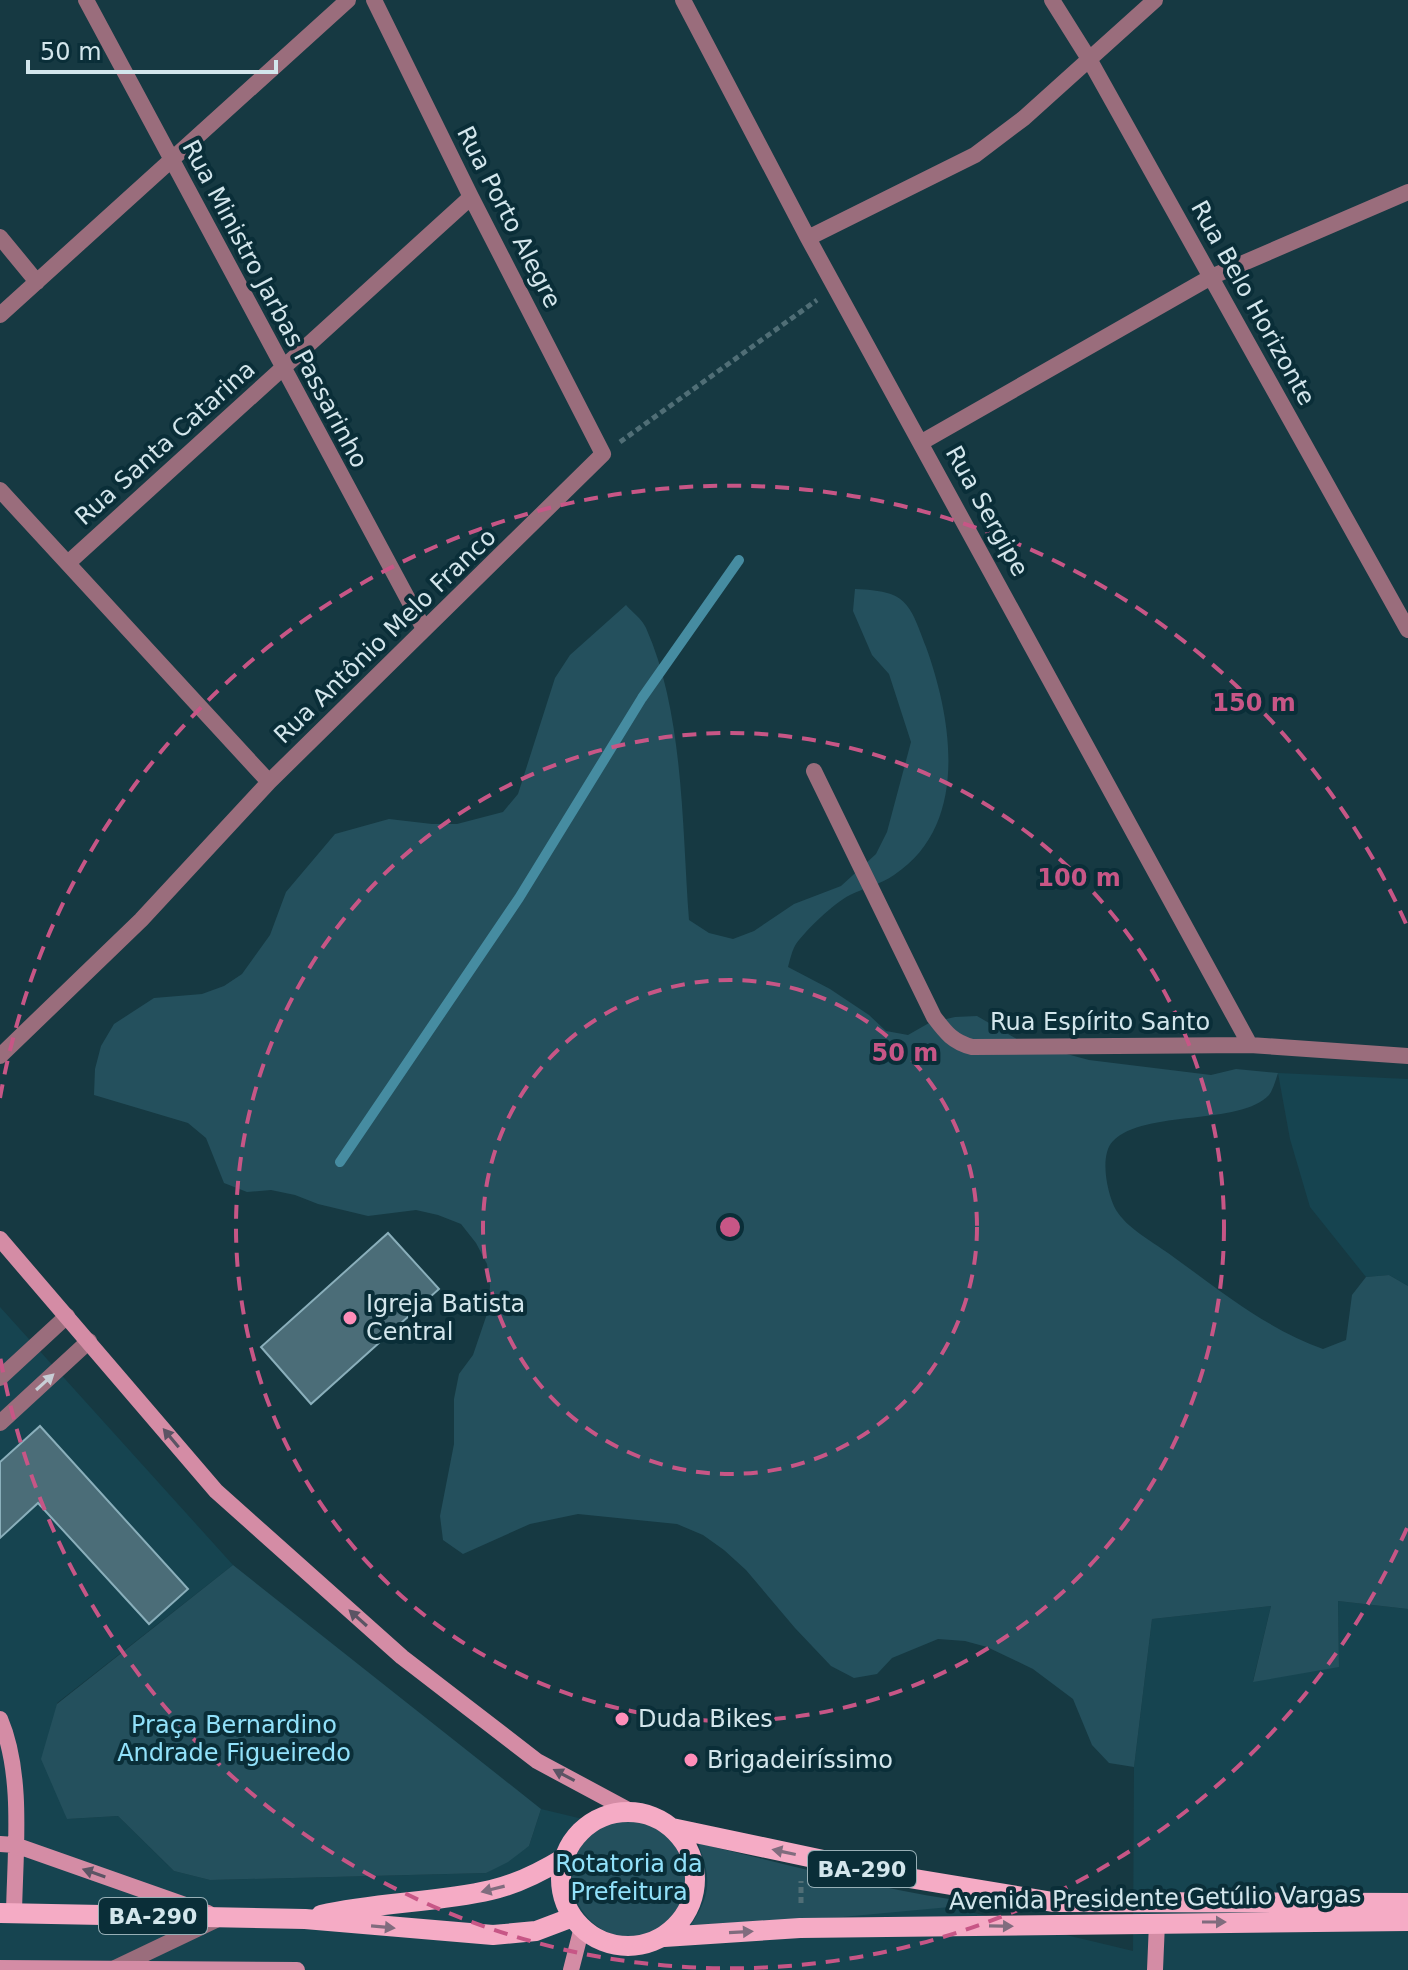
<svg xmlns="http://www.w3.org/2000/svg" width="1408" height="1970" viewBox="0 0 1408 1970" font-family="'DejaVu Sans',sans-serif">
  <rect width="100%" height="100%" fill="#163942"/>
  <!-- built -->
  <path fill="#164450" d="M 1278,1073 L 1408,1079 L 1408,1286 L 1389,1275 L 1366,1277 L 1310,1207 L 1290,1139 Z
    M 0,1307 L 233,1565 L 57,1703 L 67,1819 L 118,1816 L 174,1871 L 210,1880 L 486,1873 L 529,1846 L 541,1809 L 1133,1951 L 1134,1767 L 1152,1619 L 1271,1606 L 1253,1681 L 1339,1666 L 1338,1601 L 1408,1609 L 1408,1970 L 0,1970 Z"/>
  <!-- green -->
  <path fill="#24505d" d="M 855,589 C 906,591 909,601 926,647 C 952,719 970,825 894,875 C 881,884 864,888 850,895 C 833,904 807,929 796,944 C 792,950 790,960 788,967 L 830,989 L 869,1015 L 886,1031 L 908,1035 L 929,1023 L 955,1017 L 977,1016 L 1022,1042 L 1089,1060 L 1211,1075 L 1236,1069 L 1278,1073 C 1276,1079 1273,1090 1269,1095 C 1240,1126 1145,1109 1113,1141 C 1099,1155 1107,1194 1116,1210 C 1127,1228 1151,1241 1168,1253 C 1217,1288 1266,1329 1323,1349 L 1346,1340 L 1352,1295 L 1366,1277 L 1389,1275 L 1408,1286 L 1408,1609 L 1338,1601 L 1339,1667 L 1253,1682 L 1271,1606 L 1152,1619 L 1134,1767 L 1109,1763 L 1092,1745 L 1073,1699 L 1033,1669 L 987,1647 L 965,1641 L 938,1639 L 892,1658 L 877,1674 L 854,1678 L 831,1666 L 795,1628 L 746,1570 L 724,1550 L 703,1535 L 677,1524 L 578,1514 L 530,1524 L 463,1554 L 443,1540 L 440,1516 L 454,1444 L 454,1399 L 459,1374 L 473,1355 L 488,1311 L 490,1286 L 487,1264 L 476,1243 L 461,1224 L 438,1215 L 416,1210 L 368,1216 L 318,1204 L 295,1195 L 271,1190 L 247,1192 L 224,1183 L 206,1138 L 188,1123 L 94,1095 L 95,1069 L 101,1046 L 114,1024 L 154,998 L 202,994 L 224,986 L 242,974 L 270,935 L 286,892 L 335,834 L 389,819 L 432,824 L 457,824 L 503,812 L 518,794 L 555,678 L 570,655 L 626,605 C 632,612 642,619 646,628 C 684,713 682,828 689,920 L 709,933 L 733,939 L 754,931 L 794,904 L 841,886 L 876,854 L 887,832 L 911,742 L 889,674 L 872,655 L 853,611 Z
    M 233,1565 L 541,1809 L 529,1846 L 508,1862 L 486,1873 L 210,1880 L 174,1871 L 118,1816 L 67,1819 L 41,1759 L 57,1704 Z
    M 624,1821 C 668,1823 674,1842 691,1878 C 686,1895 681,1915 666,1927 C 662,1931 654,1932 649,1934 C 595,1952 550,1888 583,1843 C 595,1826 604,1822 624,1821 Z
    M 698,1843 C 792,1866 885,1891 982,1904 L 842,1917 L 691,1925 C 712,1893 711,1878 698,1843 Z"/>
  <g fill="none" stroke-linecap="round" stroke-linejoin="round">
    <!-- stream -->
    <path stroke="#468ca1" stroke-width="10" d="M 340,1162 L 519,898 L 642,698 L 739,560"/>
  </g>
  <!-- building -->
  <path fill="#4b6d78" stroke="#8aafbb" stroke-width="2" d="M 388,1233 L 439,1289 L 311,1404 L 261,1347 Z
    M 40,1426 L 188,1589 L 149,1624 L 38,1503 L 0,1538 L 0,1462 Z"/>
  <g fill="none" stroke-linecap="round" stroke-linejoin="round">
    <!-- path -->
    <path stroke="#506e76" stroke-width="5" stroke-dasharray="6 4" stroke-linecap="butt" d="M 620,442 L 817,300
      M 801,1903 L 801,1881"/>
    <!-- street -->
    <path stroke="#9a6d7c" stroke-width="16" d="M 86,0 L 424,629
      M 683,0 L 808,238 L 1250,1045
      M 1052,0 L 1089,59 L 1408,630
      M 0,237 L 37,282
      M 808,238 L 975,155 L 1024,118 L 1155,0
      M 0,315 L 348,0
      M 922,442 L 1211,277 L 1408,192
      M 0,490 L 269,782
      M 68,563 L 471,197
      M 814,771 L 934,1017 C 946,1033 953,1042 972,1047 L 1250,1045 L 1408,1056
      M 0,1056 L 141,920 L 269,782 L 603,454 L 471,197 L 374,0
      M 0,1378 L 67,1316
      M 0,1423 L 89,1341
      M 113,1969 L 220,1918"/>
    <!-- secondary -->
    <path stroke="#d48ca5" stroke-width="16" d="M 0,1239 L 216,1491 L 402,1657 L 537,1761 L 632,1812
      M 0,1719 C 24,1775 15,1852 14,1913
      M 0,1844 L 15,1845 L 208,1913
      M 0,1968 L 297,1970
      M 571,1970 L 582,1927
      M 1155,1970 L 1157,1923"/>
    <!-- primary -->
    <path stroke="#f5abc5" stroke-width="20" d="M561 1879a67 67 0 1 1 134 0a67 67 0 1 1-134 0Z
      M 672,1828 L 903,1877 L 1053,1902 L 1408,1903
      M 0,1913 L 305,1919 L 493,1935 L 536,1931 L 573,1917
      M 321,1915 C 377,1902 435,1903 491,1890 C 518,1884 541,1872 564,1858
      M 664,1937 L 800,1928 L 1408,1921"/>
  </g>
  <!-- one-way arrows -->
  <defs><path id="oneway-solid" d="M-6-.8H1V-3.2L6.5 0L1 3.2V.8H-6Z" transform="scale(2)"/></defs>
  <use fill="#c8ced6" href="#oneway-solid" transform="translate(45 1382) rotate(-42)"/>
  <g fill="#5b5464">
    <use href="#oneway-solid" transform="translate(171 1438) rotate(-130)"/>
    <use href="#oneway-solid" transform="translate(358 1618) rotate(-138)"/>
    <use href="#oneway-solid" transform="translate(564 1775) rotate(-152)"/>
    <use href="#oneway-solid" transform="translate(94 1873) rotate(-161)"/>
  </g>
  <g fill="#806c7e">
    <use href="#oneway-solid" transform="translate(784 1852) rotate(-168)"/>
    <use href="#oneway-solid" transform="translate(493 1889) rotate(166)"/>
    <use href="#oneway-solid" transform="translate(1214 1922)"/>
    <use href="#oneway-solid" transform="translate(1001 1926) rotate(1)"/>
    <use href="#oneway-solid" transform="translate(383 1927) rotate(5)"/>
    <use href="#oneway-solid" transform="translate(741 1932) rotate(-3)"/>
  </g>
  <!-- distance rings -->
  <g fill="none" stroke="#c75686" stroke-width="4" stroke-dasharray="14 10">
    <circle cx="730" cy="1227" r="247"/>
    <circle cx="730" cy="1227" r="494"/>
    <path d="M1407 1528A741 741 0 0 1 0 1356M0 1098A741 741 0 0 1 1407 926"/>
  </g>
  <!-- markers -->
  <g fill="#ff8eb9" stroke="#0a2e38" stroke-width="3">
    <circle cx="350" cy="1318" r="8"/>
    <circle cx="622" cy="1719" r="8"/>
    <circle cx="691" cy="1760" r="8"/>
  </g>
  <g text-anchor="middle" stroke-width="8" stroke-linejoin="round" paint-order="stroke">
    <!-- shield labels -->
    <g fill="#0a2e38" stroke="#97afb6" stroke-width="2">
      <rect x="808" y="1851" width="108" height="36" rx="6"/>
      <rect x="99" y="1898" width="108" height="36" rx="6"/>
    </g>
    <g font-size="22" font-weight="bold" fill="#d3e6ec">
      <text x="862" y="1877">BA-290</text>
      <text x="153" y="1924">BA-290</text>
    </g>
    <!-- street labels -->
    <g font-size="24" fill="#d3e6ec" stroke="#0a2e38">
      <text transform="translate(509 217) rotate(63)" y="8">Rua Porto Alegre</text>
      <text transform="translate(1253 303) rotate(61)" y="8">Rua Belo Horizonte</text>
      <text transform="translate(275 304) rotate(62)" y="8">Rua Ministro Jarbas Passarinho</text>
      <text transform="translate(165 443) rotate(-42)" y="8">Rua Santa Catarina</text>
      <text transform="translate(987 511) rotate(61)" y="8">Rua Sergipe</text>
      <text transform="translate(385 636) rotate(-44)" y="8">Rua Antônio Melo Franco</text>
      <text x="1100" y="1030">Rua Espírito Santo</text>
      <text transform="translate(1155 1898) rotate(-1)" y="8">Avenida Presidente Getúlio Vargas</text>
    </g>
    <!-- poi labels -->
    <g font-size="24" fill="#d3e6ec" stroke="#0a2e38" text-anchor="start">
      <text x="366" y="1312">Igreja Batista<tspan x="366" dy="28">Central</tspan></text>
      <text x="638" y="1727">Duda Bikes</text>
      <text x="707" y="1768">Brigadeiríssimo</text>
    </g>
    <!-- park labels -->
    <g font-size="24" fill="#91e1fa" stroke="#0a2e38">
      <text x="234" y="1733">Praça Bernardino<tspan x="234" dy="28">Andrade Figueiredo</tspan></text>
      <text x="629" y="1872">Rotatoria da<tspan x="629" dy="28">Prefeitura</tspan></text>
    </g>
  </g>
  <circle cx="730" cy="1227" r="12" fill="#c75686" stroke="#0a2e38" stroke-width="4"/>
  <g font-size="24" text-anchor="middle" font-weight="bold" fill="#c75686" stroke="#0a2e38" stroke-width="8" stroke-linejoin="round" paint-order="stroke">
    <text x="1254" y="711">150 m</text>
    <text x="1079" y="886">100 m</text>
    <text x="905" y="1061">50 m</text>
  </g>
  <!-- scale -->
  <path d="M28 60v12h248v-12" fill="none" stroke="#d3e6ec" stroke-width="4"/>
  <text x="40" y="60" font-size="24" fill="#d3e6ec" stroke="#0a2e38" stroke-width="6" paint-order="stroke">50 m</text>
</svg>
